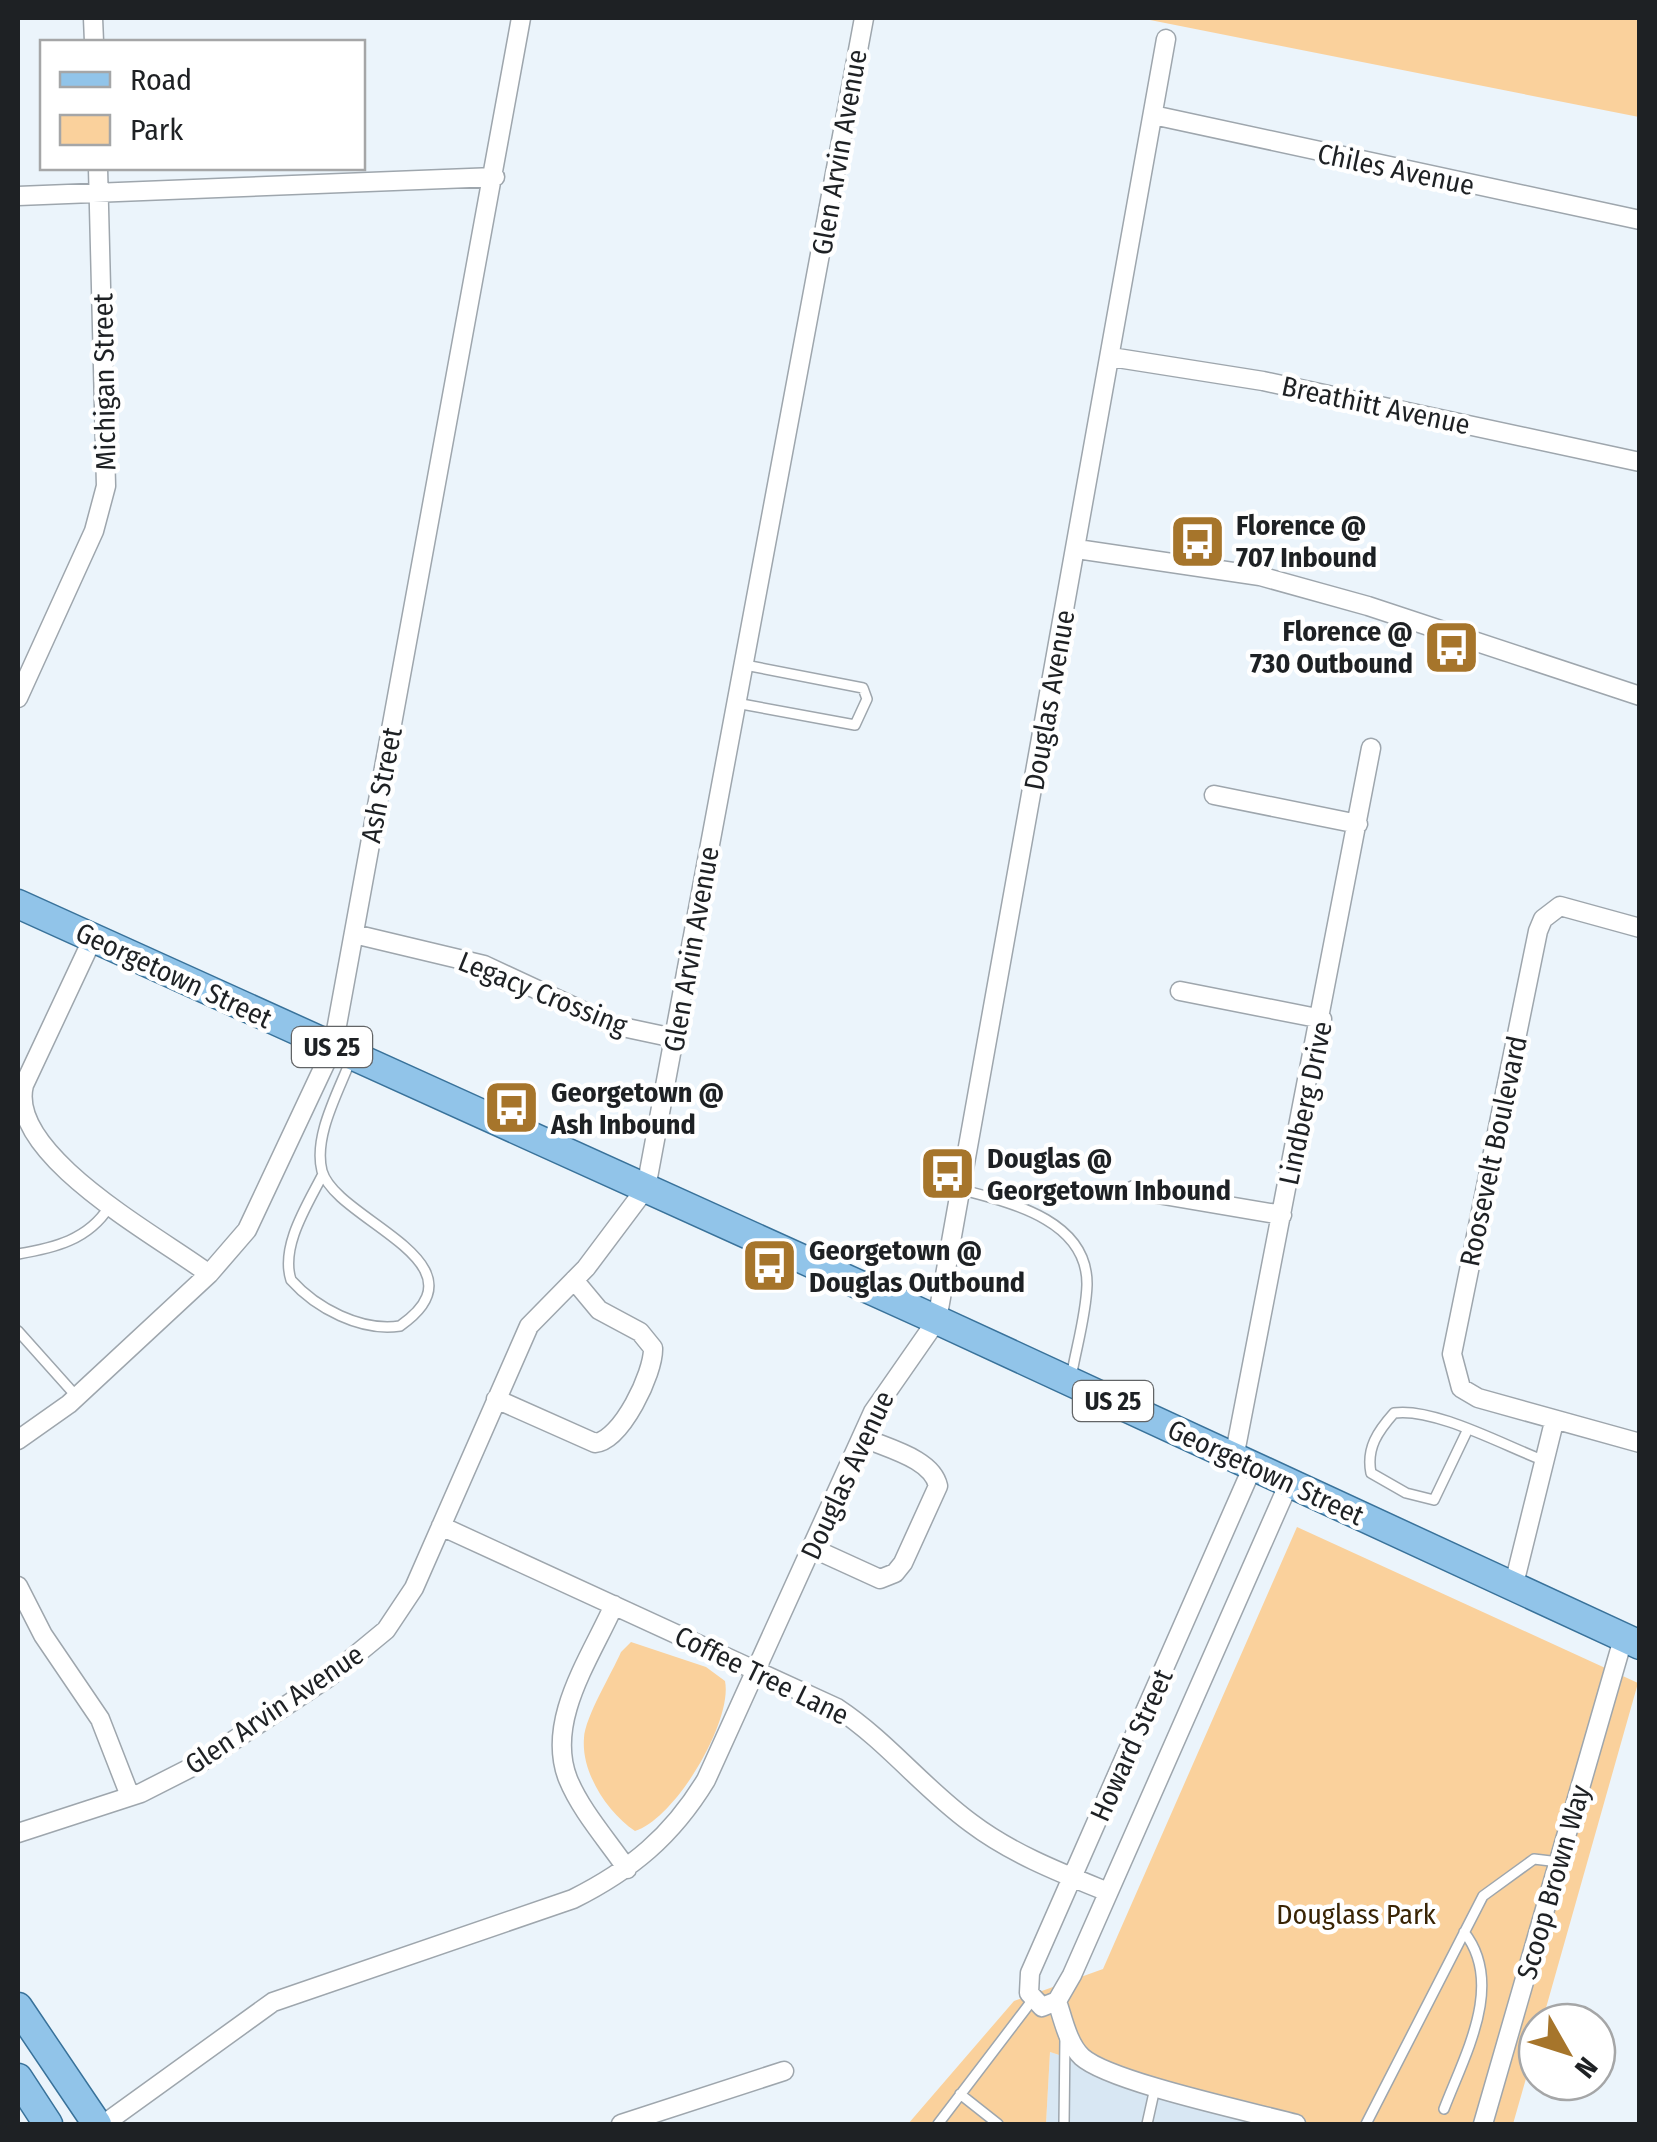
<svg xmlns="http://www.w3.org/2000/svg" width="1657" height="2142" viewBox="0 0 1657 2142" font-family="'Fira Sans Condensed',sans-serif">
  <rect width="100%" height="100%" fill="#ebf4fb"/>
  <!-- built -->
  <path fill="#d8e7f3" d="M 1050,2052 L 1271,2124 L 1046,2124 Z"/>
  <!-- green -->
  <path fill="#fad19c" d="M 1140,18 L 1639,18 L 1639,117 Z
    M 1297,1527 L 1638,1683 L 1542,2022 L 1537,2022 L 1537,2040 L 1513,2124 L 1271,2124 L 1050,2052 L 1046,2124 L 908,2124 L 1014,2001 L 1103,1969 Z
    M 631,1642 L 706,1667 L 725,1681 C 733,1721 676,1818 635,1831 C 608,1813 581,1773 584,1738 C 585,1717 612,1673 621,1652 Z"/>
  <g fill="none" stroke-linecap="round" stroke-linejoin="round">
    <defs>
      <path id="lane" d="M 736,703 L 855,725 L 867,699 L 863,688 L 745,665
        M 323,1174 C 308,1204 280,1246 291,1280 C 316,1308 361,1332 400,1326 C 492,1262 336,1221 322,1171 C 313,1136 339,1091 351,1059
        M 959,1189 C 1008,1202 1088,1219 1087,1285 C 1086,1316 1076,1348 1071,1378
        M 18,1254 C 54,1248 88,1240 109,1207
        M 18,1331 L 77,1397
        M 1467,1431 L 1434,1500 L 1406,1493 L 1371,1473 C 1366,1448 1378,1431 1394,1413 C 1434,1407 1505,1446 1545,1461
        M 960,2094 L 998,2124
        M 1444,2109 C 1465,2054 1505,1984 1464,1932
        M 938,2124 L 1034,1998
        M 1064,2124 L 1065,2038
        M 1147,2124 L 1155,2088
        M 1366,2124 L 1483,1896 L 1534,1859 L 1559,1862"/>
      <path id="street" d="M 93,18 L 94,42
        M 1153,115 L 1640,220
        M 18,196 L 495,177
        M 1111,357 L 1263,381 L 1640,462
        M 1077,549 L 1260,576 L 1368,606 L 1640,696
        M 18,698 L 94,531 L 106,486 L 98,168
        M 1214,795 L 1358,824
        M 1640,928 L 1560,906 L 1543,919 L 1538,931 L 1452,1354 L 1461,1388 L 1478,1398 L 1640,1443
        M 354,934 L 484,965 L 613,1025 L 674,1038
        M 93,938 L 24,1085 C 6,1155 160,1237 209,1274
        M 1180,991 L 1322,1019
        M 1134,1190 L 1282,1215
        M 496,1399 L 595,1443 C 621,1441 654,1373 653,1348 L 640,1332 L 599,1310 L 574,1280
        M 18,1440 L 69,1404 L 209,1274 L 247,1230 L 333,1047 L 521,18
        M 1234,1458 L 1371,748
        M 1253,1466 L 1030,1973 L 1029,1993 L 1042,2007 L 1057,2001 L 1072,1975 L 1289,1483
        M 441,1526 L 837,1708 C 887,1741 923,1788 971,1823 C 1012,1854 1061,1873 1108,1892
        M 812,1548 L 880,1579 L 895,1573 L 903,1563 L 938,1486 C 932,1458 885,1448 862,1437
        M 18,1586 L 43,1635 L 100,1719 L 130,1796
        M 1513,1588 L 1554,1422
        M 614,1605 C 591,1657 545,1721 568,1779 C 581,1811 608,1841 627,1869
        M 18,1833 L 141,1793 L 198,1764 L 329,1677 L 386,1630 L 414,1588 L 529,1326 L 586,1268 L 646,1188 L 864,18
        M 1057,2001 C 1063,2019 1068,2044 1082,2057 C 1110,2082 1252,2112 1296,2124
        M 104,2124 L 273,2002 L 573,1899 C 631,1870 672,1836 706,1780 L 873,1412 L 937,1320 L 1166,39
        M 621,2124 L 784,2071
        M 1483,2124 L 1623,1639"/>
      <path id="primary" d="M 18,904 L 937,1320 L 1640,1645
        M 18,2007 L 97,2124
        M 18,2078 L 48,2124"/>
    </defs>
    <!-- lane casing -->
    <use href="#lane" stroke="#9ea6ad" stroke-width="12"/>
    <!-- street casing -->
    <use href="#street" stroke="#9ea6ad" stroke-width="21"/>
    <!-- primary casing -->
    <use href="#primary" stroke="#39729a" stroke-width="31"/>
    <!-- lane -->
    <use href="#lane" stroke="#fff" stroke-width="9"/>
    <!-- street -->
    <use href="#street" stroke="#fff" stroke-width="18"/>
    <!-- primary -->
    <use href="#primary" stroke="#91c4e9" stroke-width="28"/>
  </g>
  <!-- icons -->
  <defs>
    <symbol id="bus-square" viewBox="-11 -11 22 22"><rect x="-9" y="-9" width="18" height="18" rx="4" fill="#a6752b" stroke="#fff"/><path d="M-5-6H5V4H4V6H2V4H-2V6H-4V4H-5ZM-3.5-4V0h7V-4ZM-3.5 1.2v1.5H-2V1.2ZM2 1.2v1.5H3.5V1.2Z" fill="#fff"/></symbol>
  </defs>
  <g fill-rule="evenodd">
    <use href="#bus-square" x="1166" y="510" width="63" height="63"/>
    <use href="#bus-square" x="1420" y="616" width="63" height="63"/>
    <use href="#bus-square" x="480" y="1076" width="63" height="63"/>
    <use href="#bus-square" x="916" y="1142" width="63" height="63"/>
    <use href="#bus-square" x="738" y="1234" width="63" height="63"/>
  </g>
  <g text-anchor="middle" stroke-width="9" stroke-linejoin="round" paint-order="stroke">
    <!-- shield labels -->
    <g fill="#fff" stroke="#626466" stroke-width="2.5">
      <rect x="292" y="1027" width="80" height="40" rx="8"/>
      <rect x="1073" y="1381" width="80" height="40" rx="8"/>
    </g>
    <g font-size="25" font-weight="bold" fill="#1e2124">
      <text x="332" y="1056">US 25</text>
      <text x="1113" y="1410">US 25</text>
    </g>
    <!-- street labels -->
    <g font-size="28" fill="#1e2124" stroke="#fff">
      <text transform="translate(839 152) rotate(-80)" y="10">Glen Arvin Avenue</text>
      <text transform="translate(1396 169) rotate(12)" y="10">Chiles Avenue</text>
      <text transform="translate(104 382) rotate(-91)" y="10">Michigan Street</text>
      <text transform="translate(1376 405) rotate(12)" y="10">Breathitt Avenue</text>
      <text transform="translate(1049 700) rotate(-80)" y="10">Douglas Avenue</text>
      <text transform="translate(381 785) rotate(-79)" y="10">Ash Street</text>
      <text transform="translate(691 949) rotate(-80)" y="10">Glen Arvin Avenue</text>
      <text transform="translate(174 975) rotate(25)" y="10">Georgetown Street</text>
      <text transform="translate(543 993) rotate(22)" y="10">Legacy Crossing</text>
      <text transform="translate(1305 1103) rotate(-78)" y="10">Lindberg Drive</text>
      <text transform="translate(1493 1151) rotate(-78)" y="10">Roosevelt Boulevard</text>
      <text transform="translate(1266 1472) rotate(25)" y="10">Georgetown Street</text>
      <text transform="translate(847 1475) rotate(-65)" y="10">Douglas Avenue</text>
      <text transform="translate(762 1675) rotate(26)" y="10">Coffee Tree Lane</text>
      <text transform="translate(274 1709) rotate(-34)" y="10">Glen Arvin Avenue</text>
      <text transform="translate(1131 1745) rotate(-66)" y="10">Howard Street</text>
      <text transform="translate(1553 1882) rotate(-74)" y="10">Scoop Brown Way</text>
    </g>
    <!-- poi labels -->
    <g font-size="28" font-weight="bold" fill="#1e2124" stroke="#fff" text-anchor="start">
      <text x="1236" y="535">Florence @<tspan x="1236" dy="32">707 Inbound</tspan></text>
      <text x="1413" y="641" text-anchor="end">Florence @<tspan x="1413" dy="32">730 Outbound</tspan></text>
      <text x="551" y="1102">Georgetown @<tspan x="551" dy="32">Ash Inbound</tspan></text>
      <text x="987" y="1168">Douglas @<tspan x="987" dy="32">Georgetown Inbound</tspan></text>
      <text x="809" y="1260">Georgetown @<tspan x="809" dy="32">Douglas Outbound</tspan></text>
    </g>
    <!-- park labels -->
    <g font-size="28" fill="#392404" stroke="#fff">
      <text x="1356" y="1924">Douglass Park</text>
    </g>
  </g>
  <!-- border -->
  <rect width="1657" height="2142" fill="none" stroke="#1e2124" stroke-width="40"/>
  <!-- legend -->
  <rect x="40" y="40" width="325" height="130" fill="#ffffff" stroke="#a5a6a7" stroke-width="2.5"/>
  <rect x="60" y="72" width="50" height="15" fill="#91c4e9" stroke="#a5a6a7" stroke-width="2.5"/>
  <text x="130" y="90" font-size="30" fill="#1e2124">Road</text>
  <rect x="60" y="115" width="50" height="30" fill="#fad19c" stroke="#a5a6a7" stroke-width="2.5"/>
  <text x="130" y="140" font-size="30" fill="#1e2124">Park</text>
  <!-- north arrow -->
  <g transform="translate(1567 2052) rotate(129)"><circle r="48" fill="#ffffff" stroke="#a5a6a7" stroke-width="2.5"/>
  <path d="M0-8L18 38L0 25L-18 38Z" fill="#a6752b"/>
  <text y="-15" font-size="28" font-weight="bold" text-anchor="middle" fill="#1e2124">N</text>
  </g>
</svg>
